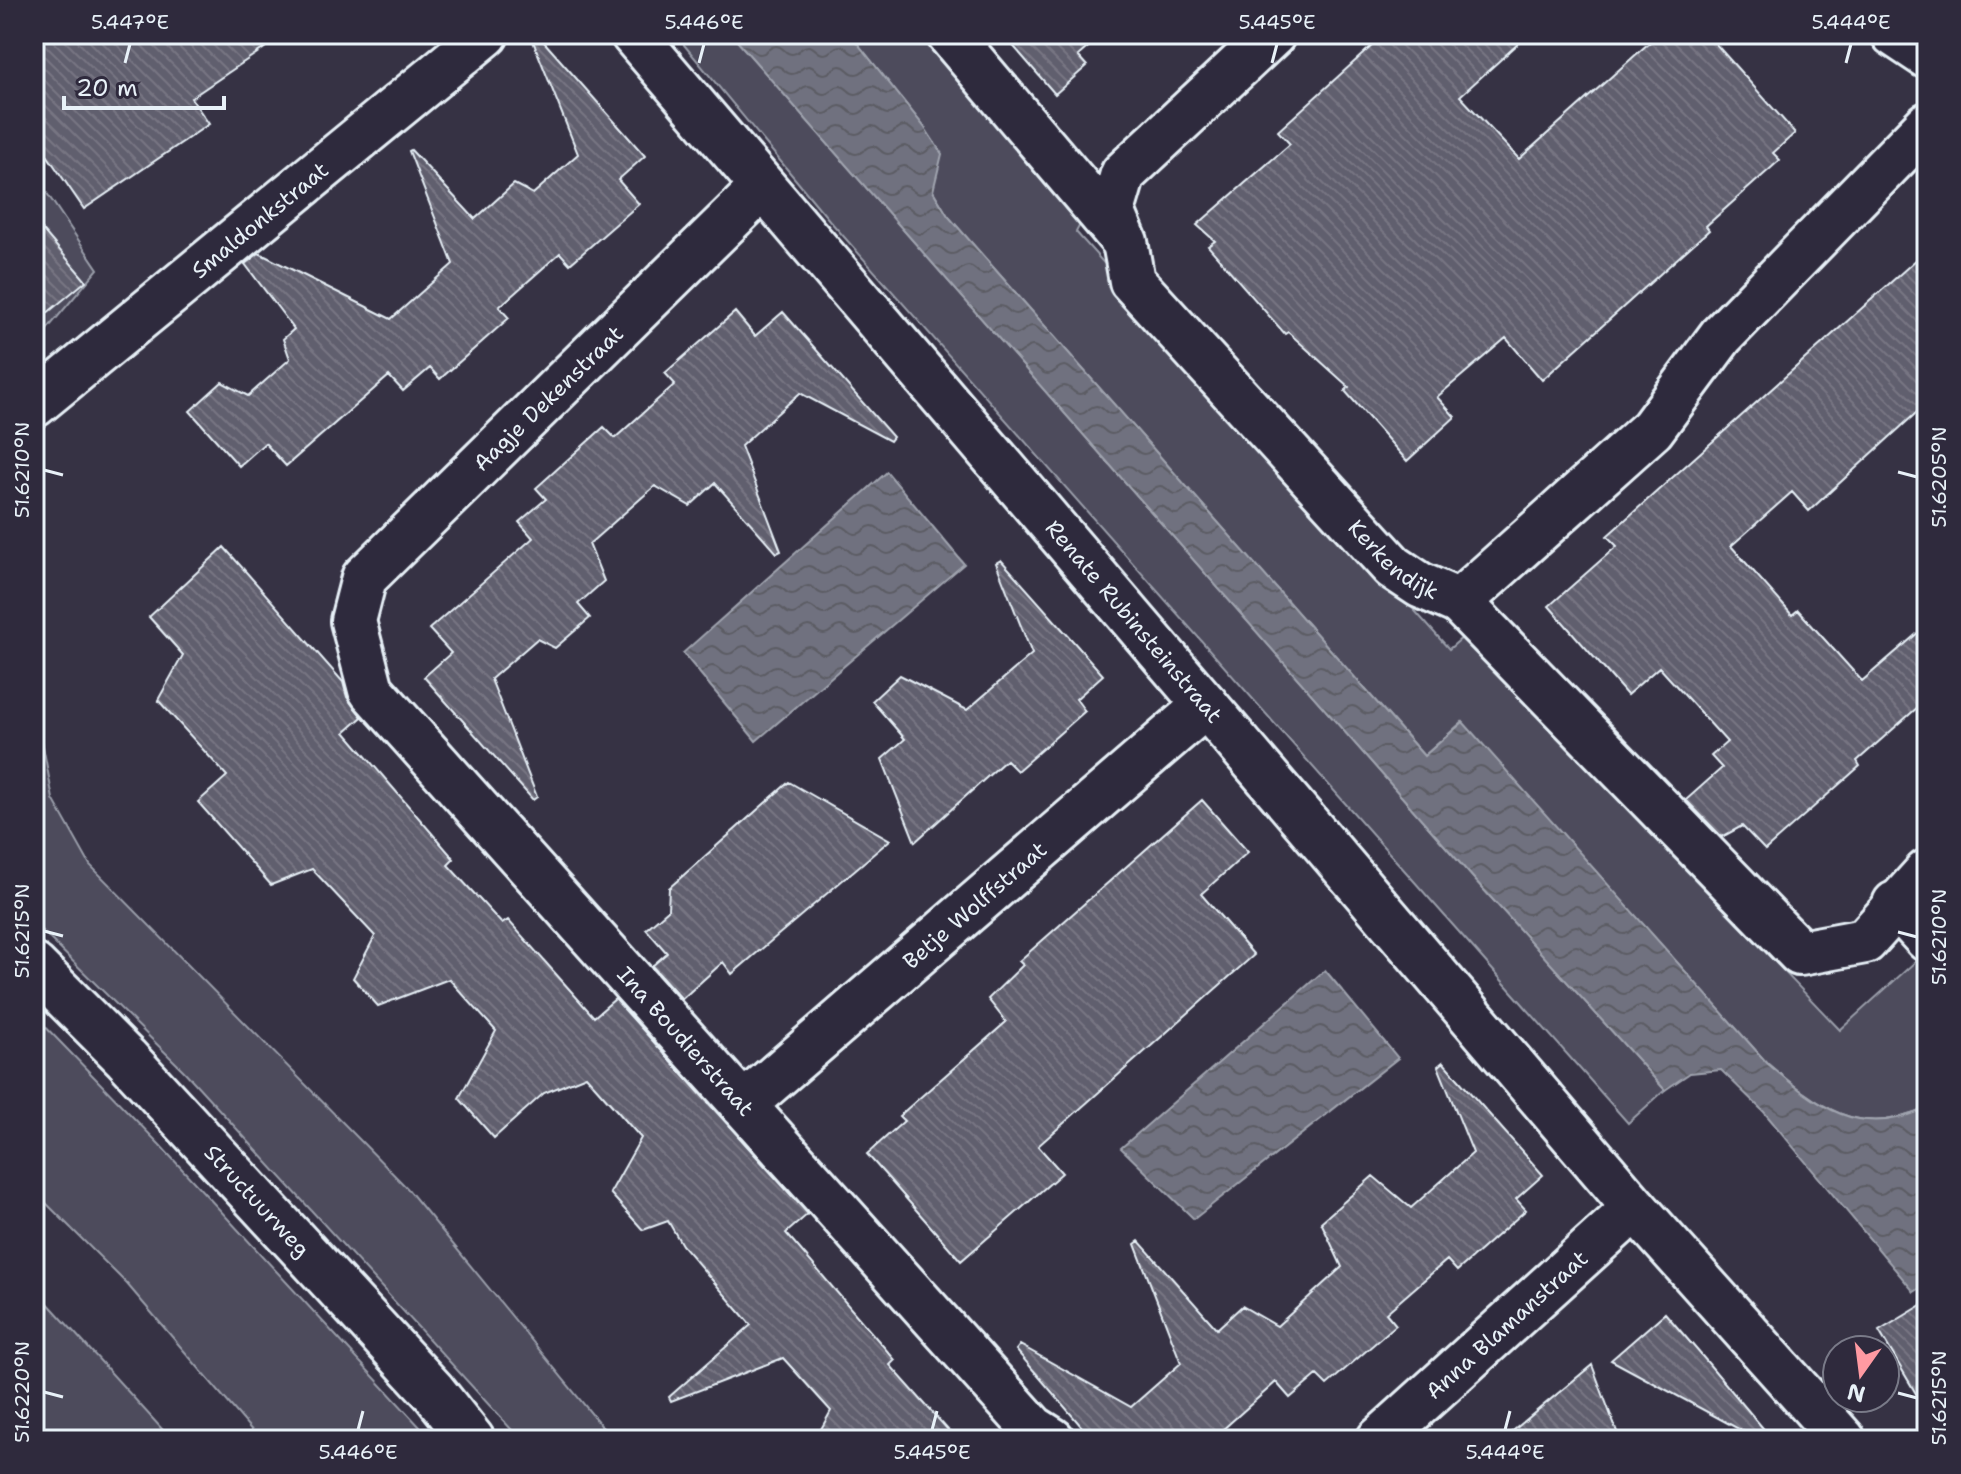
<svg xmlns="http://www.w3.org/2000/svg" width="1961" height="1474" viewBox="0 0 1961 1474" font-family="'Shantell Sans',sans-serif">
  <defs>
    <pattern id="water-waves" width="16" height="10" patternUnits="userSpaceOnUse" patternTransform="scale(2)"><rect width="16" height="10" fill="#70717f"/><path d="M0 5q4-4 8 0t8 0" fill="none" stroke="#5b5c64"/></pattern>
    <pattern id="building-back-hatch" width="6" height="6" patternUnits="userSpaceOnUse" patternTransform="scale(2)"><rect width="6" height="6" fill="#605e6e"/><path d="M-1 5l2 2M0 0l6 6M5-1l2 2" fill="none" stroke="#777683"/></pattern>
  </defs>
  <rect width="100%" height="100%" fill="#363244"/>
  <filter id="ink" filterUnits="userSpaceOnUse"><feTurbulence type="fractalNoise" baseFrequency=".0125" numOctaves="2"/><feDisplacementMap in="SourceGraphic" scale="16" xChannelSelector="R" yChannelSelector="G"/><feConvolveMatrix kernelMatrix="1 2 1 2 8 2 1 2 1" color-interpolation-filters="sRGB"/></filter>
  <g filter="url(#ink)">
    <!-- green -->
    <path fill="#4d4b5c" stroke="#9a9eaa" stroke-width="2" d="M 675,34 L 731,34 L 1475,880 L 1665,1090 L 1628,1123 L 830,221 Z
      M 850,34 L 940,34 L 1094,199 L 1076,232 L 1449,649 L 1470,631 L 1712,896 L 1840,1030 L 1916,961 L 1927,964 L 1927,1108 C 1858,1140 1818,1106 1767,1063 L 1462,722 L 1424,756 L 948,216 L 933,191 L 925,128 Z
      M 34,174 L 98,269 L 34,345 Z
      M 34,698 L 53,799 L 90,865 L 407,1188 L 613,1440 L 521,1440 L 184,1071 L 34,923 Z
      M 34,1015 L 159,1144 L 432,1440 L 260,1440 L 127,1284 L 34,1191 Z
      M 34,1288 L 172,1440 L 34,1440 Z"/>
    <!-- water -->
    <path fill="url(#water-waves)" stroke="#a0a4af" stroke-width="2" d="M 731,34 L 850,34 L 925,128 L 942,154 L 933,191 L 948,216 L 1424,756 L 1463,722 L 1767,1063 C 1818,1106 1858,1140 1927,1108 L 1927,1284 L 1914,1292 L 1764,1112 L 1721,1070 L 1690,1073 L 1665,1090 L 1475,880 Z
      M 887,472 L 964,564 L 756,741 L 683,653 Z
      M 1325,970 L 1398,1058 L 1194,1219 L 1121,1148 Z"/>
    <!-- building -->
    <path fill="url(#building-back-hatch)" stroke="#e8f1f8" stroke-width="2" d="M 34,34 L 285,34 L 191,98 L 209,124 L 84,209 L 34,136 Z
      M 537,34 L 645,156 L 618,180 L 639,204 L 570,264 L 560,253 L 499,307 L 509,318 L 440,379 L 430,368 L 403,391 L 389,376 L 286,466 L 265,443 L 239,466 L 190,411 L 222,382 L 248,396 L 290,359 L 283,339 L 294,329 L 245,264 L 259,253 L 391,319 L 453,264 L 409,151 L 411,150 L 475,219 L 514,184 L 533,194 L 578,154 L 531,36 Z
      M 1003,34 L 1103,34 L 1078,56 L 1087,66 L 1055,94 Z
      M 1385,34 L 1529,34 L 1460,96 L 1519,159 L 1659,34 L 1707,34 L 1795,133 L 1773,153 L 1780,160 L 1706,226 L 1709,230 L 1542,380 L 1506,338 L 1437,397 L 1455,417 L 1407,461 L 1345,391 L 1349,387 L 1288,332 L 1285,334 L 1208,246 L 1215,241 L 1197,225 L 1290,144 L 1278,131 Z
      M 34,220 L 86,281 L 34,324 Z
      M 1927,250 L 1927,403 L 1809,511 L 1792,492 L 1731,546 L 1792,615 L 1798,610 L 1862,681 L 1927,625 L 1927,699 L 1857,761 L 1860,766 L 1765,850 L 1742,826 L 1722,837 L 1686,800 L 1722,768 L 1711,756 L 1727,742 L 1659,667 L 1627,695 L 1549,606 L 1617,546 L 1607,536 Z
      M 735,312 L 755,336 L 783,312 L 893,437 L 890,441 L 800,393 L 741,446 L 781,551 L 777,553 L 715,483 L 690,506 L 655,486 L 589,544 L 604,581 L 578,604 L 590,618 L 555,648 L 537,639 L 491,679 L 537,797 L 533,800 L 424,677 L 451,653 L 429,629 L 533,538 L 519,522 L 546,499 L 536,488 L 604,427 L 615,438 L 675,384 L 665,373 Z
      M 224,547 L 343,682 L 347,697 L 362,717 L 345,732 L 454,859 L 448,865 L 502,924 L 508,920 L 594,1017 L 615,999 L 808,1214 L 786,1233 L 895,1360 L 890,1365 L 957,1440 L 815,1440 L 831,1411 L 783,1358 L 671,1401 L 669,1397 L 751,1325 L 682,1245 L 668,1221 L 643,1230 L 610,1193 L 641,1138 L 586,1076 L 544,1093 L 494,1138 L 459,1098 L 496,1031 L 449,979 L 378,1006 L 353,978 L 375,936 L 312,869 L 271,885 L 198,802 L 227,776 L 158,700 L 183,655 L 149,617 Z
      M 1001,560 L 1103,675 L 1076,699 L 1085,711 L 1017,771 L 1006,760 L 915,842 L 882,759 L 905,739 L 872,701 L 900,675 L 967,710 L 1032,654 L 996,563 Z
      M 789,782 L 890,840 L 732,974 L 723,962 L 682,999 L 652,966 L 667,953 L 646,929 L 668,910 L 669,888 Z
      M 1202,800 L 1248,852 L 1201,894 L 1254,955 L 1038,1146 L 1062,1173 L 961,1261 L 867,1154 L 904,1121 L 899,1116 L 1006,1022 L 988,999 L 1023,965 L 1019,961 Z
      M 1443,1062 L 1543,1175 L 1516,1199 L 1526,1210 L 1457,1271 L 1447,1260 L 1386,1313 L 1396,1325 L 1327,1385 L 1317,1375 L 1290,1398 L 1276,1382 L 1211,1440 L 1093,1440 L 1016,1350 L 1020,1345 L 1131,1407 L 1181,1363 L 1135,1244 L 1139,1241 L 1217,1329 L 1242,1306 L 1277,1326 L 1342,1267 L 1321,1222 L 1373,1176 L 1411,1208 L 1473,1153 L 1438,1066 Z
      M 1927,1302 L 1927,1412 L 1879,1331 Z
      M 1665,1313 L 1708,1363 L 1773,1440 L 1759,1440 L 1611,1360 Z
      M 1592,1365 L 1620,1440 L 1502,1440 Z"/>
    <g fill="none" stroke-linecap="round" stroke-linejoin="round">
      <defs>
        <g id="minor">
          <path id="s1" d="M 633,34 L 1635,1208 L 1843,1440"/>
          <path d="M 949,34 L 1123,240"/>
          <path id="s2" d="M 1273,34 L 1123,174 L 1112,211 L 1125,242 L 1132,281 L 1393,567 L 1420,585 L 1459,602 L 1652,429 L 1721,336 L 1927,125"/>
          <path d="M 1894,34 L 1927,56"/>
          <path id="s3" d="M 763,187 L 364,578 L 353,621 L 371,690 L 1033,1428 L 1052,1440"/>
          <path id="s4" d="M 34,405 L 486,34"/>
          <path d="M 1459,602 L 1800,953 L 1865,941 L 1927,872"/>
          <path d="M 1895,904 L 1927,939"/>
          <path id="s5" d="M 743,1105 L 1206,705"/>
          <path id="s6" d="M 1379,1440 L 1635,1208"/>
        </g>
        <g id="major">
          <path id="s7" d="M 34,966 L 126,1058 L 433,1391 L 472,1440"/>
        </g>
      </defs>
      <!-- minor casing -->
      <use href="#minor" stroke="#e8f1f8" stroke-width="50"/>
      <!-- major casing -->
      <use href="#major" stroke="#e8f1f8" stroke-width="50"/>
      <!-- minor -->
      <use href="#minor" stroke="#2f2a3d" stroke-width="44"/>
      <!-- major -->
      <use href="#major" stroke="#2f2a3d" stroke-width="44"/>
    </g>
  </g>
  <!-- ticks -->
  <path fill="none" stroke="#e8f1f8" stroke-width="3" d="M 125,63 L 130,44M 699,63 L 704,44M 1272,63 L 1277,44M 1846,63 L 1851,44M 44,470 L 63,475M 1898,472 L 1917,477M 44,931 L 63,936M 1898,932 L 1917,937M 44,1392 L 63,1397M 1898,1393 L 1917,1398M 358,1430 L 363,1411M 932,1430 L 937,1411M 1505,1430 L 1510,1411"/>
  <g text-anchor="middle" stroke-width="7" stroke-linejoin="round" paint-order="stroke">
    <!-- street labels -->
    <g font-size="22" fill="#e8f1f8" stroke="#2f2a3d">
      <text dy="8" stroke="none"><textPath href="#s4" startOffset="292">Smaldonkstraat</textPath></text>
      <text transform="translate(548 398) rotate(-44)" y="8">Aagje Dekenstraat</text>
      <text dy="8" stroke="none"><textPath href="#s2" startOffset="700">Kerkendijk</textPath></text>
      <text dy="8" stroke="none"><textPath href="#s1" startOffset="772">Renate Rubinsteinstraat</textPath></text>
      <text dy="8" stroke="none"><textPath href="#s5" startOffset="306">Betje Wolffstraat</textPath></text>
      <text dy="8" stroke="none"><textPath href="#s3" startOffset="1146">Ina Boudierstraat</textPath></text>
      <text dy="8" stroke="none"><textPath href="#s7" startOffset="324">Structuurweg</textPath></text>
      <text dy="8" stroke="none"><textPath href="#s6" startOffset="172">Anna Blamanstraat</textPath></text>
    </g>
  </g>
  <!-- margin -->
  <rect width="1961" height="1474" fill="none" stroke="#2f2a3d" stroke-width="88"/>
  <!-- north arrow -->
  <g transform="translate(1861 1374) rotate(194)"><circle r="38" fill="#2f2a3d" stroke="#797a88" stroke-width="2"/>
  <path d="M0-6L14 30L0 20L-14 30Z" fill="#ff9aa2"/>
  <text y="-12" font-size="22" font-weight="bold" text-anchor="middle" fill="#e8f1f8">N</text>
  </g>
  <!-- scale -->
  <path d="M64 96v12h160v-12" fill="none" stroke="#e8f1f8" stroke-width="4"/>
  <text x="76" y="96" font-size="24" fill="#e8f1f8" stroke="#2f2a3d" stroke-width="6" paint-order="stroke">20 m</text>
  <rect x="44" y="44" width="1873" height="1386" fill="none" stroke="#e8f1f8" stroke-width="3"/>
  <g font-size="20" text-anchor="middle" fill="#e8f1f8">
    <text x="130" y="29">5.447°E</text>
    <text x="704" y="29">5.446°E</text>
    <text x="1277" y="29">5.445°E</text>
    <text x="1851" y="29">5.444°E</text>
    <text transform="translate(22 470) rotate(-90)" y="7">51.6210°N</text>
    <text transform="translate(1939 477) rotate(-90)" y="7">51.6205°N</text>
    <text transform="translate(22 931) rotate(-90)" y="7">51.6215°N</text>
    <text transform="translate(1939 937) rotate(-90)" y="7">51.6210°N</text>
    <text transform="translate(22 1392) rotate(-90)" y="7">51.6220°N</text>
    <text transform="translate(1939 1398) rotate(-90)" y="7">51.6215°N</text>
    <text x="358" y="1459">5.446°E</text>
    <text x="932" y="1459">5.445°E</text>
    <text x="1505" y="1459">5.444°E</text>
  </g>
</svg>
